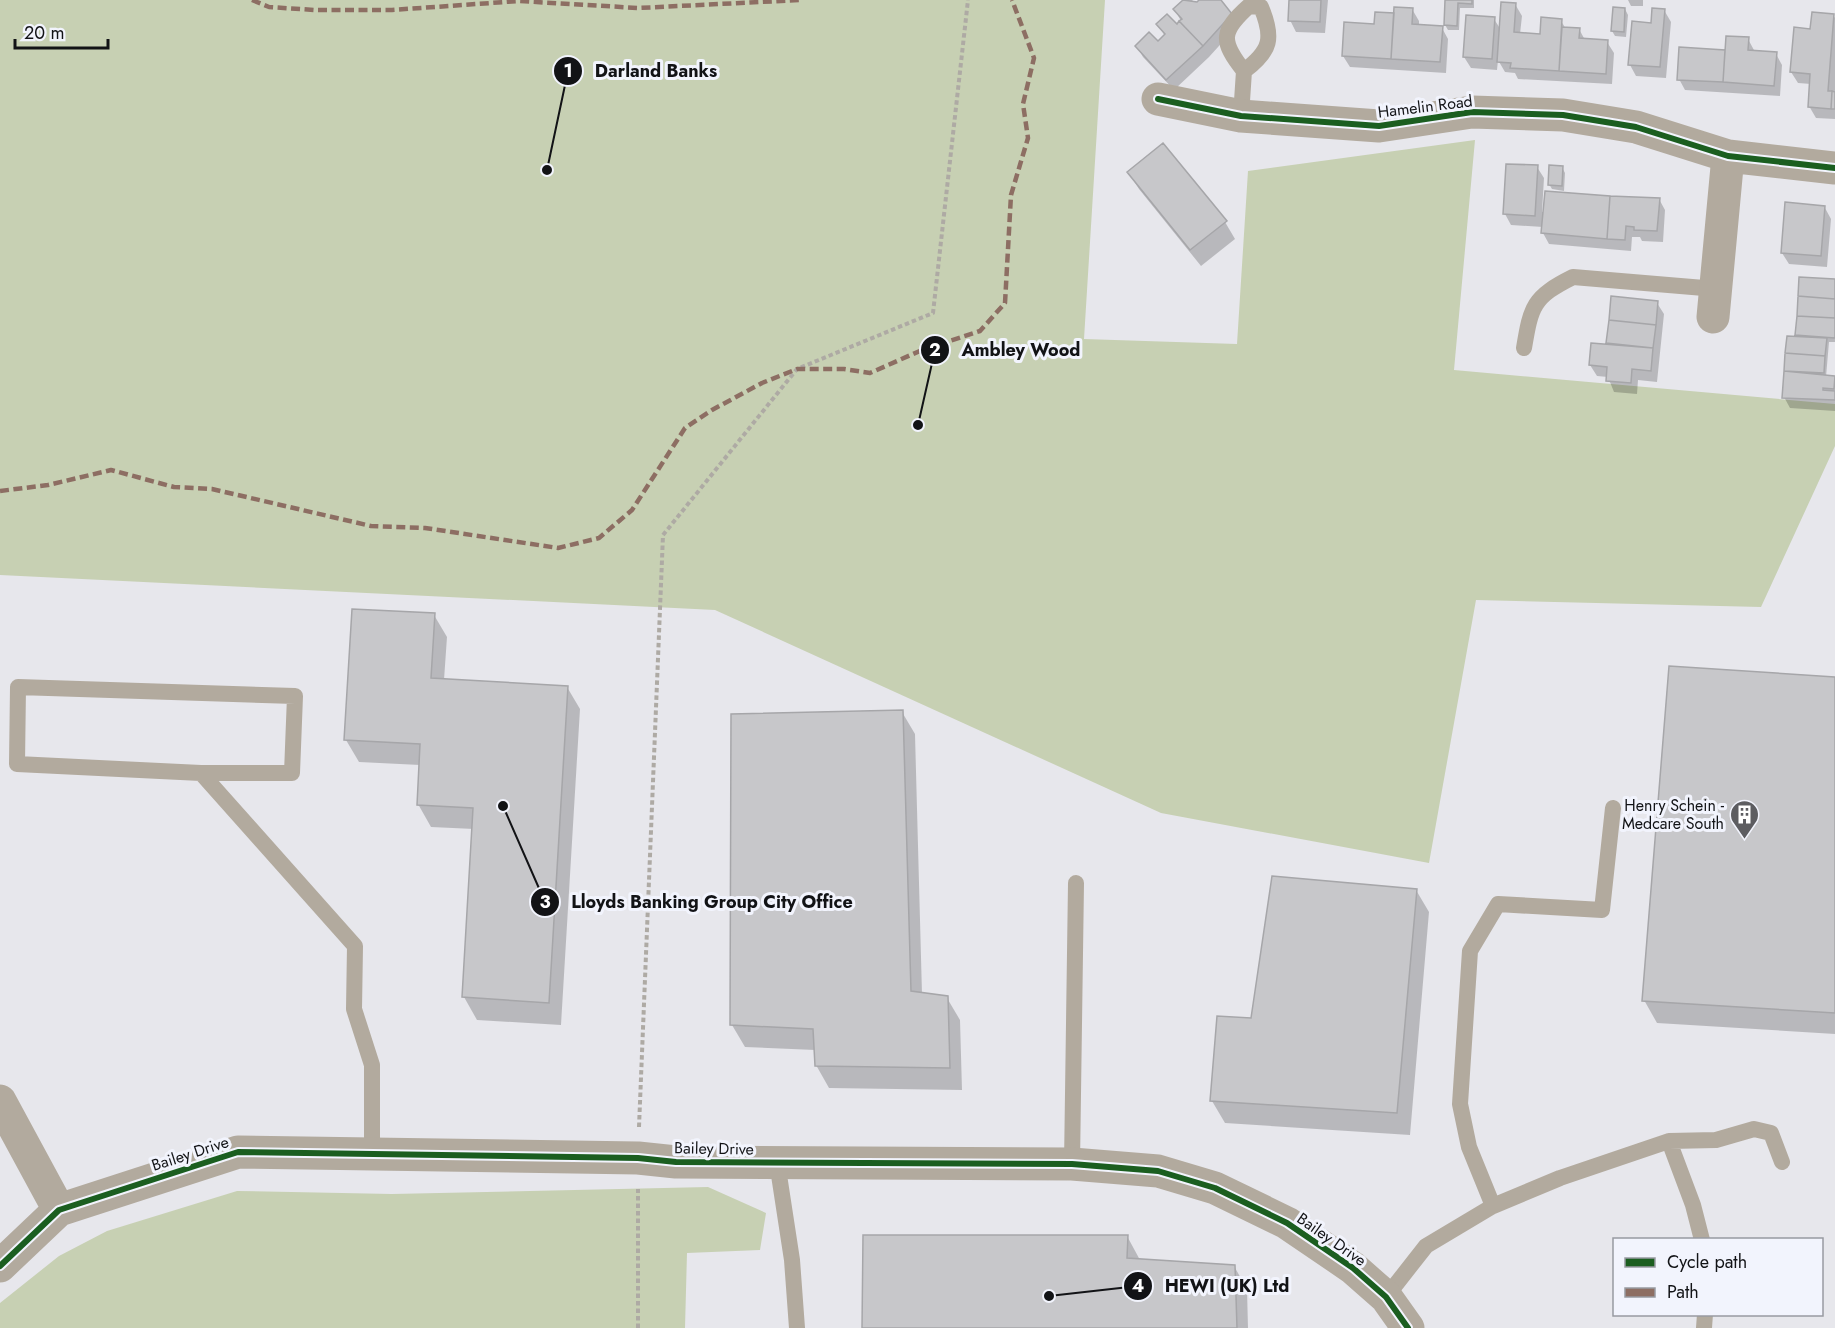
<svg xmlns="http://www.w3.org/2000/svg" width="1835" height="1328" viewBox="0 0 1835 1328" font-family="Jost,sans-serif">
  <rect width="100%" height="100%" fill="#e7e7ec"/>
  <!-- green -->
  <path fill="#c7d0b3" d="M 0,0 L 1105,0 L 1084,339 L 1237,344 L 1248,171 L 1475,140 L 1454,370 L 1835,404 L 1835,446 L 1761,607 L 1476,600 L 1429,863 L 1161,813 L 715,610 L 0,575 Z
    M 708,1187 L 766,1213 L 760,1250 L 687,1253 L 685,1328 L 0,1328 L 0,1303 L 59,1256 L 107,1231 L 237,1191 L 392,1194 Z"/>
  <!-- shadow -->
  <path fill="#0003" d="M 1185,0 L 1192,0 L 1197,5 L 1201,0 L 1220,0 L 1237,26 L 1209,57 L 1174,90 L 1143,57 L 1137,46 L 1158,43 L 1165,36 L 1158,24 L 1177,26 L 1181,21 L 1175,10 Z
    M 1291,0 L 1328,0 L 1325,33 L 1296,32 L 1290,20 Z
    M 1459,0 L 1474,0 L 1474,8 L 1460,8 L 1459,30 L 1448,30 L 1445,25 Z
    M 1628,0 L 1643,0 L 1643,6 L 1631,6 Z
    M 1515,4 L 1522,16 L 1520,34 L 1542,36 L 1561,21 L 1566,29 L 1579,29 L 1585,40 L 1607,42 L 1614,53 L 1612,84 L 1518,79 L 1515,73 L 1505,72 L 1498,60 L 1497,70 L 1471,68 L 1464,57 L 1494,19 L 1501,30 Z
    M 1412,9 L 1419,21 L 1419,26 L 1442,28 L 1448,39 L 1446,73 L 1350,67 L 1343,56 L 1376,25 L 1395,14 Z
    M 1625,9 L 1628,15 L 1626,37 L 1615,36 L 1612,31 Z
    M 1664,10 L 1671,22 L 1666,78 L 1636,76 L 1630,65 L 1652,25 Z
    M 1833,15 L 1835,18 L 1835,119 L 1816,118 L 1809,106 L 1811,84 L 1798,83 L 1791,72 L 1812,30 Z
    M 1748,39 L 1755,52 L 1776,54 L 1782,65 L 1780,96 L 1685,90 L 1679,79 L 1681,49 L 1727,51 Z
    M 1507,165 L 1537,167 L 1544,178 L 1542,212 L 1659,199 L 1665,210 L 1663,242 L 1642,241 L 1640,237 L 1632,237 L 1631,251 L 1549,244 L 1543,233 L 1543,227 L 1511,225 L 1505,214 Z
    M 1562,167 L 1565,173 L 1564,191 L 1552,189 L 1549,184 Z
    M 1129,173 L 1225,222 L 1235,239 L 1201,266 L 1139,189 Z
    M 1825,208 L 1831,219 L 1827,267 L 1789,264 L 1782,253 Z
    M 1801,278 L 1835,280 L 1835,342 L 1829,342 L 1826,377 L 1835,380 L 1835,411 L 1790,408 L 1784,397 L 1788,338 L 1796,338 Z
    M 1612,298 L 1657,303 L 1664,314 L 1657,382 L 1638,380 L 1637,394 L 1614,392 L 1608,377 L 1597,376 L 1590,365 L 1607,345 Z
    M 434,615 L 447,637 L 444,680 L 567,687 L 580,709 L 561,1025 L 477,1020 L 464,997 L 474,829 L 431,827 L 418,804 L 420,765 L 359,762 L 346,740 Z
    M 1835,679 L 1835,1034 L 1657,1023 L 1644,1000 Z
    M 902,712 L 915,734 L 922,994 L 947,998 L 960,1020 L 962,1090 L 829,1088 L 816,1065 L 815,1050 L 745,1047 L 732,1025 Z
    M 1416,890 L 1429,912 L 1410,1135 L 1225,1123 L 1212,1101 L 1253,1019 Z
    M 1127,1236 L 1140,1260 L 1234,1266 L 1247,1289 L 1248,1328 L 863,1328 Z"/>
  <!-- building -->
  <path fill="#c7c7ca" stroke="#a6a6a9" stroke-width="1.5" d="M 1183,0 L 1197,2 L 1199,0 L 1221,0 L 1232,14 L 1203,46 L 1179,21 L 1182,19 L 1173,9 Z
    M 1289,0 L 1321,0 L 1320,22 L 1288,21 Z
    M 1445,0 L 1472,0 L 1472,4 L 1458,3 L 1457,26 L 1444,25 Z
    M 1501,2 L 1516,3 L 1514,32 L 1540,34 L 1541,17 L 1562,19 L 1559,71 L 1510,68 L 1511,63 L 1497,62 Z
    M 1394,7 L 1413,8 L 1412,24 L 1443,26 L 1440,62 L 1391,59 Z
    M 1613,7 L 1625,8 L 1624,32 L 1611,31 Z
    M 1652,8 L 1665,9 L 1660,67 L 1628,65 L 1632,21 L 1651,23 Z
    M 1375,12 L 1394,13 L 1391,59 L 1342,56 L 1344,22 L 1374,24 Z
    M 1812,12 L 1834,14 L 1828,91 L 1832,91 L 1831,109 L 1808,107 L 1810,74 L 1790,72 L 1794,27 L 1810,29 Z
    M 1167,14 L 1177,24 L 1179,21 L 1203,46 L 1166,80 L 1135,46 L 1149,32 L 1158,41 L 1165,34 L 1156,24 Z
    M 1466,15 L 1495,17 L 1492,59 L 1463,57 Z
    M 1562,27 L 1580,28 L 1579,38 L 1608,40 L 1606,74 L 1559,71 Z
    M 1726,36 L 1749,37 L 1748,50 L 1777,52 L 1774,86 L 1723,82 Z
    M 1679,47 L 1725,50 L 1723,82 L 1677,80 Z
    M 1832,91 L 1835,92 L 1835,109 L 1831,109 Z
    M 1163,143 L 1227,221 L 1190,250 L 1127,172 Z
    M 1506,164 L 1538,165 L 1535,216 L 1503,214 Z
    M 1549,165 L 1563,166 L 1562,186 L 1548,185 Z
    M 1545,191 L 1610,196 L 1607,239 L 1541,233 Z
    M 1610,196 L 1660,198 L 1657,231 L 1634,230 L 1634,227 L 1626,226 L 1625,240 L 1607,239 Z
    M 1785,202 L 1825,206 L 1821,256 L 1781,253 Z
    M 1799,277 L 1835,279 L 1835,299 L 1798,296 Z
    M 1611,296 L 1658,301 L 1656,325 L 1609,320 Z
    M 1798,296 L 1835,299 L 1835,318 L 1797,316 Z
    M 1797,316 L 1835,318 L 1835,338 L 1795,335 Z
    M 1609,320 L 1656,325 L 1653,348 L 1606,343 Z
    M 1787,336 L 1827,338 L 1825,356 L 1785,353 Z
    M 1591,343 L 1653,348 L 1651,371 L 1632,369 L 1631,383 L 1606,381 L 1607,367 L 1589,365 Z
    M 1785,353 L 1825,356 L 1824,373 L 1784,371 Z
    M 1784,371 L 1835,376 L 1834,389 L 1823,388 L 1823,390 L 1835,391 L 1835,400 L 1782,398 Z
    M 352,609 L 435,613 L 431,678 L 568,686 L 549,1003 L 462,997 L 473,808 L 417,805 L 420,744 L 344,740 Z
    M 1669,666 L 1835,677 L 1835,1013 L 1642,1001 Z
    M 903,710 L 911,991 L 948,996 L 950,1068 L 815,1066 L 813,1029 L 730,1025 L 731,714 Z
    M 1272,876 L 1417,889 L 1397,1113 L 1210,1101 L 1217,1016 L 1251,1018 Z
    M 863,1235 L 1128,1235 L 1127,1258 L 1235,1265 L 1237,1328 L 862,1328 Z"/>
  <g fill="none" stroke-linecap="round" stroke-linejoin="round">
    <!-- path -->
    <path stroke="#aeaaa4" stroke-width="4" stroke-dasharray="4.5 3" stroke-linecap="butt" d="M 639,1127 L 663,535 L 797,369 L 933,313 L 968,0
      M 638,1328 L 638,1189"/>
    <!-- service -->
    <path stroke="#b2aa9e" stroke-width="16" d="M 1241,116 L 1244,71 C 1271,51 1274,38 1261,7 L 1249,6 C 1221,31 1220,41 1244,71
      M 1524,348 C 1531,306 1533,297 1573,277 L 1716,289
      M 201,773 L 292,773 L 295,696 L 18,687 L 17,764 L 201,773 L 355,946 L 354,1009 L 372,1065 L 372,1152
      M 1669,1141 L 1693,1205 L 1702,1240
      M 777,1162 L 792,1260 L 797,1328
      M 1072,1164 L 1076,883
      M 1493,1206 L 1469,1147 L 1460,1104 L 1470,951 L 1498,904 L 1602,910 L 1613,808
      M 1386,1297 L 1426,1246 L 1493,1206 L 1560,1178 L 1669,1141 L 1716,1140 L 1754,1129 L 1771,1133 L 1782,1162
      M 1704,1328 L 1705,1314"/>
    <!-- minor -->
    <path stroke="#b2aa9e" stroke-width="33" d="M 1158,99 L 1241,116 L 1379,126 L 1472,112 L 1563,115 L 1636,127 L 1728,156 L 1835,168
      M 1713,317 L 1728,156
      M 0,1101 L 59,1210
      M 0,1266 L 59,1210 L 238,1152 L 638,1158 L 676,1162 L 1072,1164 L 1158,1171 L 1215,1188 L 1287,1223 L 1353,1268 L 1386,1297 L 1408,1328"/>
    <!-- quiet -->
    <path stroke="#8d6e63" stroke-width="4.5" stroke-dasharray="9 4.5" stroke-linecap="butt" d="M 252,0 L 269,7 L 314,10 L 392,10 L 519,1 L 638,8 L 801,0
      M 0,491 L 48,485 L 111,470 L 174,487 L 212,489 L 371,526 L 425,528 L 558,548 L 599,538 L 632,510 L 685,428 L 712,410 L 762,383 L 797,369 L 844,369 L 870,373 L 922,350 L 980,331 L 1005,303 L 1011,195 L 1028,138 L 1023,104 L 1034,58 L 1012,0"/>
    <defs>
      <path id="cycleway" d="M 1158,99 L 1241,116 L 1379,126 L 1472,112 L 1563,115 L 1636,127 L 1728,156 L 1835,168
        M 0,1266 L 59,1210 L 238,1152 L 638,1158 L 676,1162 L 1072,1164 L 1158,1171 L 1215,1188 L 1287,1223 L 1353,1268 L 1386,1297 L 1408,1328"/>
    </defs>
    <!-- cycleway casing -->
    <use href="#cycleway" stroke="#f2f4fd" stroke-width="10"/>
    <!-- cycleway -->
    <use href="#cycleway" stroke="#1b5e20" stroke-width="6"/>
  </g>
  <!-- icons -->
  <defs>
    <symbol id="building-pin" viewBox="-11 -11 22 30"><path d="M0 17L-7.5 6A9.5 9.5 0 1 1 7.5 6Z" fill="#5d5d61" stroke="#f2f4fd"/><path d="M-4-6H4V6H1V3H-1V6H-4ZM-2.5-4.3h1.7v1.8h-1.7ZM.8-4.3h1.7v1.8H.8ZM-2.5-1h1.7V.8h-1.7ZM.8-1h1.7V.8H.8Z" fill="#fff"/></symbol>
  </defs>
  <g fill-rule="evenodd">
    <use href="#building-pin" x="1728" y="798" width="33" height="45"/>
  </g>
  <g text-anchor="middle" stroke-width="6" stroke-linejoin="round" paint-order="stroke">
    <!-- street labels -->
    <g font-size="16" fill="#121316" stroke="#f2f4fd">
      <text transform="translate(1425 106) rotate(-7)" y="6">Hamelin Road</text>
      <text transform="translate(714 1148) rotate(1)" y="6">Bailey Drive</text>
      <text transform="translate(190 1153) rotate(-18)" y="6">Bailey Drive</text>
      <text transform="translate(1332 1239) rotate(35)" y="6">Bailey Drive</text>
    </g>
    <!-- poi labels -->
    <g font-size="16" fill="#121316" stroke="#f2f4fd" text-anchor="end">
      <text x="1724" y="811">Henry Schein -<tspan x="1724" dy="18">Medcare South</tspan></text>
    </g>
  </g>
  <!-- callouts -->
  <path fill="none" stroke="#121316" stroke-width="2" d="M547 170L568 71M918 425L935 350M503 806L545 902M1049 1296L1138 1286"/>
  <g fill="#121316" stroke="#f2f4fd" stroke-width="2">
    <circle cx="547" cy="170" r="6"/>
    <circle cx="918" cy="425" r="6"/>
    <circle cx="503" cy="806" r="6"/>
    <circle cx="1049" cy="1296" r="6"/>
    <circle cx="568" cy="71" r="15"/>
    <circle cx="935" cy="350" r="15"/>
    <circle cx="545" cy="902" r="15"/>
    <circle cx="1138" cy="1286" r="15"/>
  </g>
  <g font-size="18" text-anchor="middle" font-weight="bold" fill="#fff">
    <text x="568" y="77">1</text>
    <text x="935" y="356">2</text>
    <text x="545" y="908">3</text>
    <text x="1138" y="1292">4</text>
  </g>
  <g font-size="18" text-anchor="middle" font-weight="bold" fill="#121316" stroke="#f2f4fd" stroke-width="6" stroke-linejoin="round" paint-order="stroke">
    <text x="656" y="77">Darland Banks</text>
    <text x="1021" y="356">Ambley Wood</text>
    <text x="712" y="908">Lloyds Banking Group City Office</text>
    <text x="1227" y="1292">HEWI (UK) Ltd</text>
  </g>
  <!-- legend -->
  <rect x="1613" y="1238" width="210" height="78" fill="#f2f4fd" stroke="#989aa1" stroke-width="1.5"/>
  <rect x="1625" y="1258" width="30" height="9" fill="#1b5e20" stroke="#989aa1" stroke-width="1.5"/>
  <text x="1667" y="1268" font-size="18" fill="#121316">Cycle path</text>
  <rect x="1625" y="1288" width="30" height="9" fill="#8d6e63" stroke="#989aa1" stroke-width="1.5"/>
  <text x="1667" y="1298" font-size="18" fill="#121316">Path</text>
  <!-- scale -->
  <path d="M15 39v9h93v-9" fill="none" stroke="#121316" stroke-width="3"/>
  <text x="24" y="39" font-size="18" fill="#121316" stroke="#f2f4fd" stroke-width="4.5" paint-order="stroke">20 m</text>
</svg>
